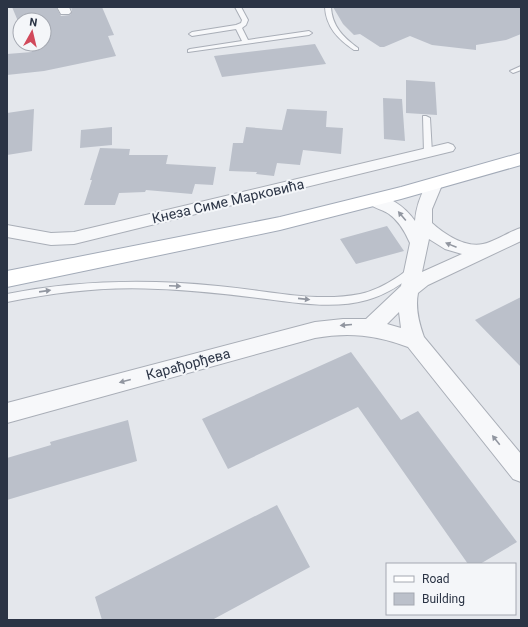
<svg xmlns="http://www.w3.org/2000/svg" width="528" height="627" viewBox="0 0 528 627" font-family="Roboto,sans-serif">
  <rect width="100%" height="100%" fill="#e4e7ec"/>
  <!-- building -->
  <path fill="#bbc0ca" d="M 12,7 L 56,7 L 61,16 L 70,15 L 72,11 L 71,7 L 102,7 L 114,35 L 108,36 L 116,56 L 44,71 L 7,75 L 7,54 L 32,52 L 28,44 L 44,44 L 44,20 L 20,20 L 20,26 Z
    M 333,7 L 521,7 L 521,34 L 506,40 L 476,45 L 476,50 L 432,45 L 410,36 L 384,47 L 380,47 L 360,34 L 354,35 L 343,24 Z
    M 315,44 L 326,64 L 222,77 L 214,56 Z
    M 406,80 L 435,82 L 437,115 L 406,113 Z
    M 383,98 L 402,99 L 405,141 L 384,139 Z
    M 34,109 L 32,151 L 7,155 L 7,113 Z
    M 287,109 L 327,111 L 326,127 L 343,128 L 341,154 L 303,150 L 300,165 L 277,163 L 274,176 L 256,174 L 257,172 L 229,171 L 233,143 L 243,143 L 246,127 L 282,130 Z
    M 112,127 L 112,145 L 80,148 L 81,130 Z
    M 100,148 L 130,149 L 129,155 L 168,155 L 166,164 L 216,167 L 213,185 L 195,184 L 192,194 L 146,190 L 145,192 L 119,193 L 115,205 L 84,205 L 92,180 L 90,180 Z
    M 387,226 L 404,251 L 356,264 L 340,239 Z
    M 521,297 L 521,367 L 475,320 Z
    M 351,352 L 401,420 L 418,411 L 517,542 L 480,564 L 468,564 L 358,407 L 228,469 L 202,419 Z
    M 128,420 L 137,461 L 7,500 L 7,458 L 51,445 L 50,442 Z
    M 277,505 L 310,567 L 212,620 L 102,620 L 95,597 Z"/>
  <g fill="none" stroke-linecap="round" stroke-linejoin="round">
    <defs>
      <path id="lane" d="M 235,7 L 241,7 L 248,20 L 246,25 L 242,28 L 248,40 L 309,31 L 312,33 L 309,35 L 188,52 L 188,50 L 190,49 L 242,41 L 236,29 L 192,36 L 189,34 L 192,32 L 236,25 L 241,23 L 242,20 Z
        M 325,7 L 331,7 C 332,26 343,37 358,48 L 358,50 L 354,50 C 338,39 326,27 325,7 Z
        M 521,66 L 521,70 L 513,73 L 510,71 Z
        M 423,116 L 426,116 L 430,118 L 432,153 L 428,155 L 424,153 Z
        M 414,266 L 419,270 L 417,272 C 402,284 386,295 367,300 C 332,310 293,302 258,298 C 225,294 192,290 158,289 C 107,286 57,292 7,302 L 7,294 C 78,280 147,279 218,286 C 265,290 314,303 360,294 C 374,291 387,284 399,276 C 404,273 408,268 414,266 Z"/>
      <path id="street" d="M 57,7 L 69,7 L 71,12 L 69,14 L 61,14 Z
        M 448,143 L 453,145 L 455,148 L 453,151 L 74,244 L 51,245 L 7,237 L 7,225 L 51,233 L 74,232 Z
        M 434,180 L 440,181 L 442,185 L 432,209 L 432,223 C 444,234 465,248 483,244 C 496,241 508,232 521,228 L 521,241 L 428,285 L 418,293 C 415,308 419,323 424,337 L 521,454 L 521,482 L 513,479 L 408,347 C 376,335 349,332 315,338 L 7,423 L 7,403 L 315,322 L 343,319 L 366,319 L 401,286 L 410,243 C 405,232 399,221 389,214 C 382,209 371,208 367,201 L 369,197 C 387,192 406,208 415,221 C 416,207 421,194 428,181 ZM 429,239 L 445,249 L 462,254 L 422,272 ZM 399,312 L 401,328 L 387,324 Z"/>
      <path id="primary" d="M 521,153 L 521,165 L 401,199 L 280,230 L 7,287 L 7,271 L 280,217 L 401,187 Z"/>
    </defs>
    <!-- lane casing -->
    <use href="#lane" stroke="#a9aeb7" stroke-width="2"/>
    <!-- street casing -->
    <use href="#street" stroke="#a9aeb7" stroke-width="2"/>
    <!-- primary casing -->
    <use href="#primary" stroke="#a3abb8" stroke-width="2"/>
    <!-- lane -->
    <use href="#lane" fill="#f7f8fa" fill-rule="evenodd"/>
    <!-- street -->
    <use href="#street" fill="#f7f8fa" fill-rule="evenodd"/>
    <!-- primary -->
    <use href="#primary" fill="#fff" fill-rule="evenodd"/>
  </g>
  <!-- one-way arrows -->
  <defs><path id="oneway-solid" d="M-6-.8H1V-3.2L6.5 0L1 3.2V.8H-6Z"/></defs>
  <g fill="#9196a0">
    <use href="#oneway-solid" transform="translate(402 216) rotate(-130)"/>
    <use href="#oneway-solid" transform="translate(451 245) rotate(-158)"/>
    <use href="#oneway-solid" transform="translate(175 286) rotate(3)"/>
    <use href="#oneway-solid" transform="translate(45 291) rotate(-8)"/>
    <use href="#oneway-solid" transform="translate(304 299) rotate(6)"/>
    <use href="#oneway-solid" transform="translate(346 325) rotate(175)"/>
    <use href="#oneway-solid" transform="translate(125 381) rotate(165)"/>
    <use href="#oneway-solid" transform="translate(496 440) rotate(-129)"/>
  </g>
  <g text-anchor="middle" stroke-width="4" stroke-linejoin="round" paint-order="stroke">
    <!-- street labels -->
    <g font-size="14" fill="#2b3445" stroke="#f4f6f9">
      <text transform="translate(228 201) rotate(-13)" y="5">Кнеза Симе Марковића</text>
      <text transform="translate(188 364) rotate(-15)" y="5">Карађорђева</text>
    </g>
  </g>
  <!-- border -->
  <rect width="528" height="627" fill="none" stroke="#2b3445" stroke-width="16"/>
  <!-- legend -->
  <rect x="386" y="563" width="130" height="52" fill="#f4f6f9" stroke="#a4a8b1"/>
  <rect x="394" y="576" width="20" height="6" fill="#ffffff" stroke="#a4a8b1"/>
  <text x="422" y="583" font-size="12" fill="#2b3445">Road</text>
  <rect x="394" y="593" width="20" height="12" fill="#bbc0ca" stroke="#a4a8b1"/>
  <text x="422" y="603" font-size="12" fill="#2b3445">Building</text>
  <!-- north arrow -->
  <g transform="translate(32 32) rotate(8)"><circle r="19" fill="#f4f6f9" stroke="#a4a8b1"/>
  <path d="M0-3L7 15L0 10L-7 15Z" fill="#d1495b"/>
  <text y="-6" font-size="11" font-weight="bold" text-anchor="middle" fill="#2b3445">N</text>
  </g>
</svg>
